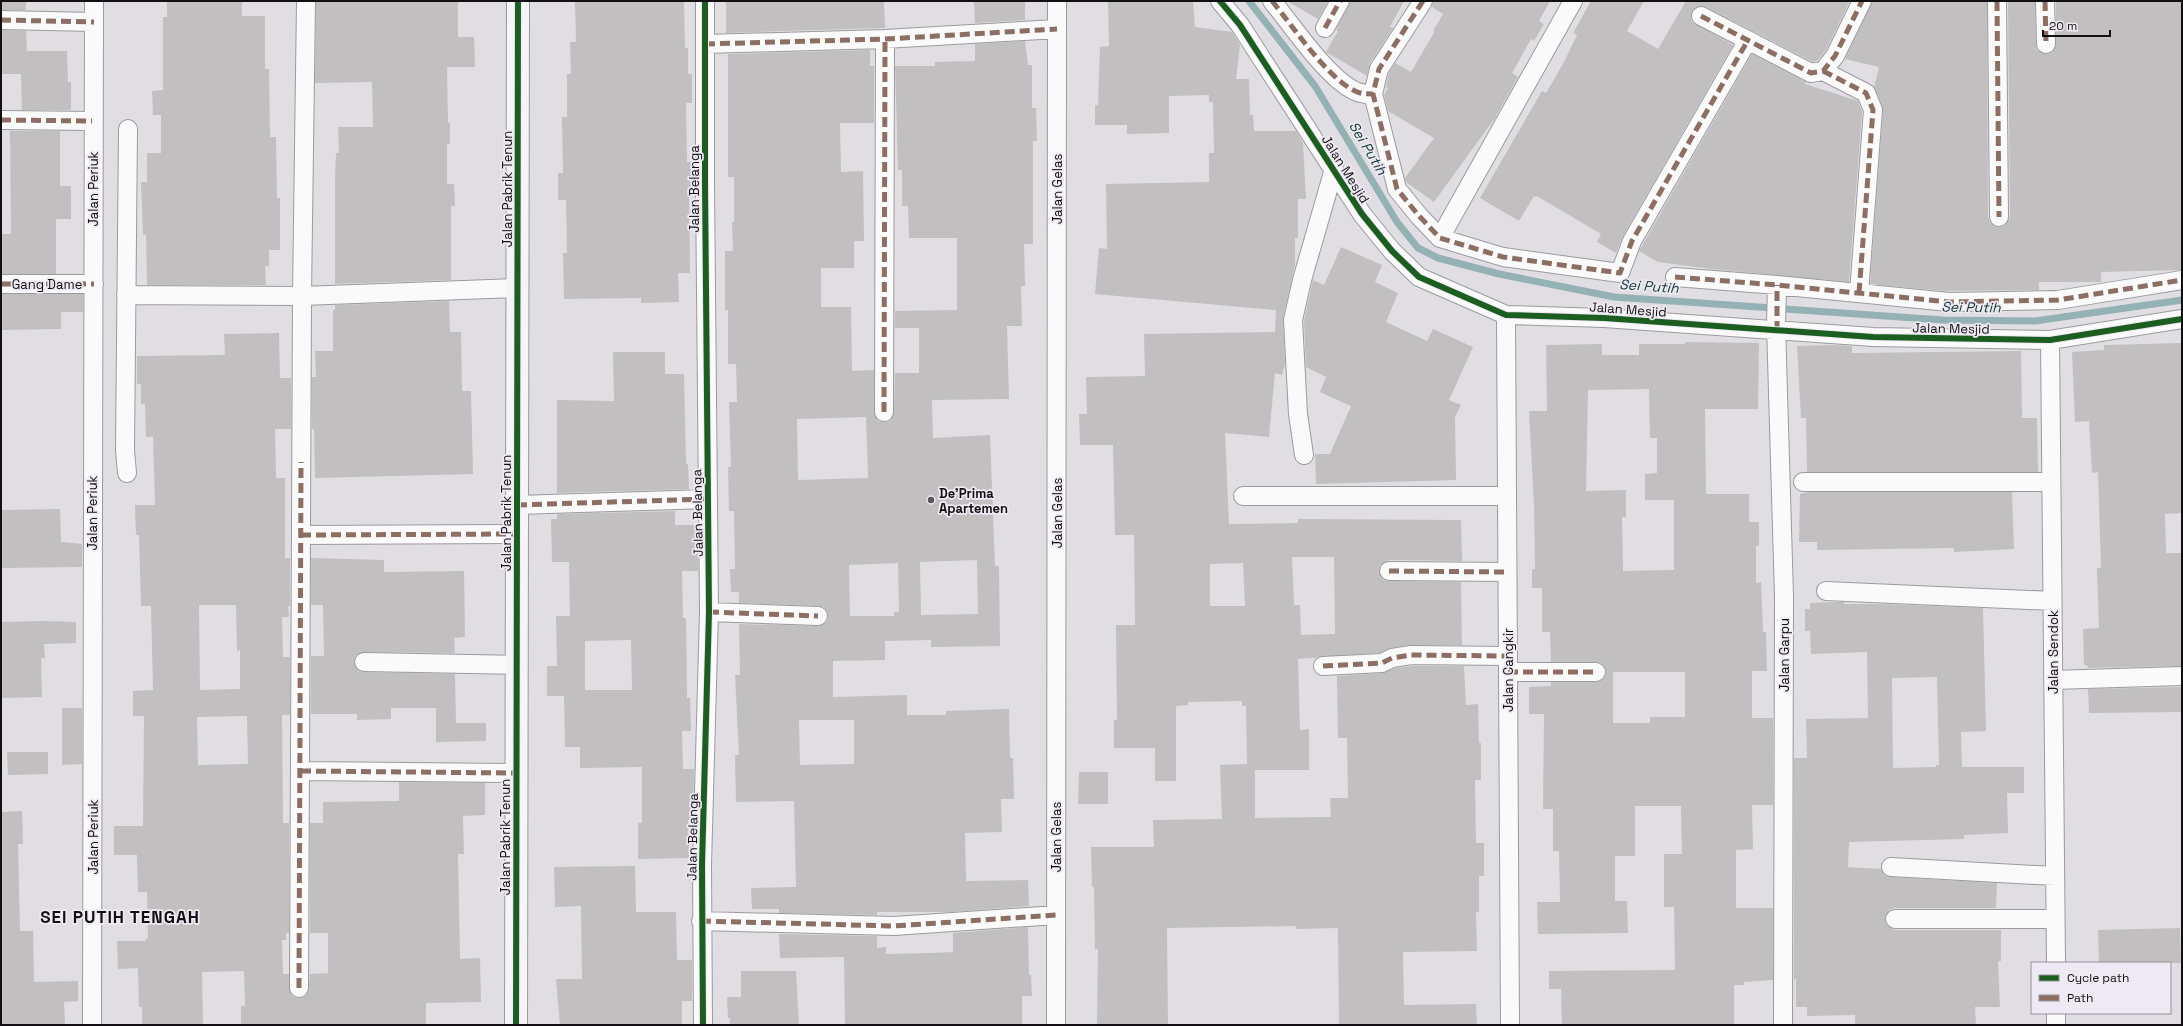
<svg xmlns="http://www.w3.org/2000/svg" width="2183" height="1026" viewBox="0 0 2183 1026" font-family="'Space Grotesk',sans-serif">
  <rect width="100%" height="100%" fill="#e1dee3"/>
  <g fill="none" stroke-linecap="round" stroke-linejoin="round">
    <!-- stream -->
    <path stroke="#94b1b3" stroke-width="7" d="M 1249,1 L 1315,86 L 1397,222 L 1418,248 L 1438,258 L 1499,274 L 1614,297 L 1943,320 L 2035,321 L 2182,300"/>
  </g>
  <!-- building -->
  <path fill="#c1bfc0" fill-rule="evenodd" d="M 1,1 L 26,1 L 26,10 L 1,10 Z
    M 167,1 L 242,1 L 242,16 L 265,16 L 265,69 L 269,69 L 270,137 L 276,137 L 277,198 L 280,198 L 280,250 L 269,250 L 269,266 L 265,266 L 266,285 L 147,285 L 146,235 L 143,235 L 141,182 L 147,182 L 147,153 L 161,153 L 161,115 L 153,115 L 152,91 L 163,90 L 163,17 L 167,17 Z
    M 316,1 L 458,1 L 458,37 L 474,37 L 475,67 L 447,67 L 448,123 L 450,123 L 450,144 L 447,144 L 447,184 L 454,184 L 455,206 L 451,206 L 451,280 L 335,284 L 335,179 L 336,153 L 339,153 L 338,127 L 373,127 L 372,82 L 315,83 Z
    M 684,1 L 685,48 L 688,48 L 688,74 L 692,74 L 692,103 L 686,103 L 687,162 L 694,162 L 695,195 L 689,195 L 690,273 L 678,273 L 679,302 L 641,303 L 641,298 L 564,299 L 563,253 L 567,253 L 566,200 L 558,200 L 558,173 L 563,173 L 562,117 L 567,117 L 567,74 L 571,74 L 570,42 L 576,42 L 575,2 Z
    M 726,1 L 884,1 L 885,28 L 726,33 Z
    M 974,1 L 1025,1 L 1025,20 L 975,23 Z
    M 1108,1 L 1193,1 L 1195,27 L 1232,32 L 1240,45 L 1236,79 L 1249,79 L 1250,115 L 1253,115 L 1254,131 L 1296,131 L 1303,143 L 1306,199 L 1298,199 L 1298,238 L 1295,238 L 1295,265 L 1283,318 L 1285,364 L 1282,375 L 1275,373 L 1269,437 L 1225,433 L 1229,524 L 1298,523 L 1298,519 L 1461,520 L 1462,561 L 1389,560 L 1380,565 L 1379,571 L 1383,580 L 1389,581 L 1461,582 L 1462,645 L 1409,645 L 1390,648 L 1379,653 L 1298,659 L 1300,730 L 1309,729 L 1309,770 L 1255,770 L 1255,818 L 1331,817 L 1330,798 L 1348,798 L 1347,738 L 1338,738 L 1337,676 L 1383,673 L 1395,668 L 1412,666 L 1464,666 L 1466,705 L 1478,704 L 1479,743 L 1481,743 L 1481,780 L 1475,780 L 1476,843 L 1484,843 L 1484,876 L 1479,876 L 1479,912 L 1476,912 L 1477,951 L 1403,952 L 1404,1005 L 1476,1004 L 1477,1025 L 1339,1025 L 1338,928 L 1296,929 L 1296,926 L 1167,928 L 1168,1025 L 1097,1025 L 1098,949 L 1095,949 L 1094,887 L 1092,887 L 1091,847 L 1154,847 L 1153,820 L 1222,819 L 1220,765 L 1247,764 L 1246,706 L 1242,706 L 1242,701 L 1188,702 L 1188,705 L 1176,706 L 1176,781 L 1155,781 L 1155,748 L 1114,748 L 1114,720 L 1117,720 L 1116,625 L 1135,625 L 1134,535 L 1115,535 L 1113,445 L 1080,445 L 1079,414 L 1087,414 L 1086,377 L 1145,376 L 1144,334 L 1275,332 L 1276,310 L 1095,294 L 1099,248 L 1107,249 L 1106,184 L 1209,182 L 1209,153 L 1214,153 L 1213,102 L 1209,102 L 1209,95 L 1169,96 L 1169,133 L 1127,134 L 1127,125 L 1095,125 L 1095,105 L 1098,105 L 1100,47 L 1109,46 ZM 1292,557 L 1334,557 L 1335,634 L 1301,635 L 1300,605 L 1294,605 ZM 1243,563 L 1245,606 L 1210,606 L 1210,564 Z
    M 1287,1 L 1328,1 L 1318,19 Z
    M 1350,1 L 1404,1 L 1390,27 L 1393,28 L 1370,63 L 1367,76 L 1326,52 L 1338,31 L 1336,30 Z
    M 1433,1 L 1550,1 L 1539,21 L 1544,24 L 1534,41 L 1531,39 L 1512,73 L 1518,77 L 1495,118 L 1434,202 L 1406,182 L 1405,178 L 1434,138 L 1388,111 L 1384,95 L 1388,88 L 1386,87 L 1389,73 L 1395,63 L 1411,72 L 1435,31 L 1433,31 L 1443,14 L 1432,7 Z
    M 1591,1 L 1644,1 L 1627,31 L 1658,49 L 1686,1 L 1850,1 L 1826,50 L 1817,61 L 1813,62 L 1706,7 L 1695,7 L 1691,16 L 1692,22 L 1733,45 L 1623,236 L 1616,253 L 1597,242 L 1601,234 L 1537,196 L 1536,197 L 1534,196 L 1519,221 L 1480,198 L 1542,91 L 1546,93 L 1564,62 L 1577,35 L 1573,33 Z
    M 1872,1 L 1987,1 L 1988,217 L 1990,223 L 1999,227 L 2005,226 L 2010,217 L 2008,1 L 2035,1 L 2036,45 L 2037,50 L 2046,54 L 2052,53 L 2056,44 L 2056,1 L 2182,1 L 2182,270 L 2101,272 L 2101,282 L 2039,282 L 2039,290 L 1945,291 L 1870,284 L 1883,111 L 1874,87 L 1879,67 L 1845,59 Z
    M 1,30 L 26,31 L 27,51 L 67,51 L 68,82 L 71,82 L 71,110 L 22,110 L 21,74 L 1,74 Z
    M 1025,41 L 1028,65 L 1032,65 L 1032,108 L 1036,108 L 1037,141 L 1033,141 L 1033,244 L 1024,244 L 1025,286 L 1021,286 L 1022,326 L 1007,326 L 1009,399 L 932,400 L 933,438 L 990,435 L 995,566 L 999,566 L 1000,646 L 931,647 L 931,640 L 885,641 L 885,660 L 833,661 L 833,697 L 907,695 L 907,715 L 946,715 L 946,711 L 1009,709 L 1010,758 L 1013,758 L 1014,799 L 1001,799 L 1002,832 L 965,833 L 966,881 L 1028,880 L 1029,906 L 952,912 L 877,912 L 877,915 L 779,913 L 779,909 L 752,909 L 751,888 L 796,887 L 794,801 L 736,802 L 735,755 L 739,755 L 735,675 L 740,675 L 739,624 L 818,626 L 827,622 L 828,616 L 824,607 L 818,606 L 739,603 L 739,592 L 731,592 L 730,569 L 735,569 L 734,511 L 729,511 L 728,467 L 731,467 L 729,402 L 737,402 L 736,364 L 728,364 L 728,310 L 725,310 L 725,251 L 733,251 L 732,222 L 734,222 L 734,177 L 728,177 L 728,54 L 870,50 L 870,66 L 874,66 L 874,123 L 840,123 L 841,172 L 863,171 L 864,241 L 854,241 L 854,268 L 821,268 L 821,307 L 851,307 L 852,371 L 874,370 L 874,412 L 878,421 L 884,422 L 890,421 L 894,412 L 895,373 L 919,373 L 919,328 L 895,328 L 895,311 L 957,310 L 957,238 L 909,238 L 908,206 L 902,206 L 902,170 L 898,170 L 895,66 L 935,66 L 935,62 L 975,61 L 975,44 ZM 866,417 L 868,478 L 798,480 L 797,419 ZM 977,560 L 978,614 L 921,615 L 920,562 ZM 898,563 L 899,612 L 894,612 L 894,616 L 850,616 L 849,565 ZM 799,720 L 854,720 L 854,764 L 800,765 Z
    M 1752,54 L 1806,82 L 1805,84 L 1858,101 L 1862,112 L 1849,282 L 1711,269 L 1658,262 L 1639,251 Z
    M 10,131 L 60,131 L 60,186 L 71,186 L 71,219 L 56,219 L 56,274 L 1,274 L 1,234 L 11,234 Z
    M 1341,247 L 1382,265 L 1375,282 L 1398,293 L 1386,322 L 1427,341 L 1433,329 L 1473,347 L 1449,400 L 1461,405 L 1455,417 L 1456,480 L 1316,484 L 1315,454 L 1330,454 L 1351,406 L 1320,392 L 1326,377 L 1306,367 L 1304,321 L 1313,280 L 1324,285 Z
    M 1,294 L 83,294 L 83,312 L 61,312 L 61,329 L 1,330 Z
    M 449,301 L 450,332 L 461,332 L 462,391 L 471,391 L 473,474 L 315,478 L 314,429 L 312,429 L 312,377 L 316,377 L 315,351 L 333,351 L 333,310 L 335,310 L 335,305 Z
    M 279,333 L 280,378 L 291,378 L 291,429 L 275,429 L 276,478 L 285,478 L 285,558 L 290,558 L 290,606 L 288,606 L 289,617 L 282,617 L 283,657 L 290,657 L 290,715 L 282,715 L 283,823 L 289,823 L 289,933 L 286,933 L 286,940 L 282,940 L 283,974 L 289,974 L 290,993 L 293,997 L 299,998 L 308,993 L 310,974 L 328,973 L 328,933 L 310,933 L 310,823 L 323,823 L 323,802 L 399,801 L 399,782 L 485,783 L 485,815 L 463,816 L 464,854 L 458,854 L 460,959 L 480,958 L 481,1002 L 426,1003 L 426,1025 L 241,1025 L 241,1006 L 245,1006 L 244,971 L 202,972 L 203,1025 L 142,1025 L 142,1007 L 139,1007 L 138,968 L 118,969 L 117,941 L 146,941 L 146,938 L 148,938 L 147,892 L 138,892 L 137,855 L 114,855 L 114,826 L 143,826 L 144,716 L 133,716 L 133,691 L 153,690 L 151,606 L 141,606 L 139,535 L 136,535 L 135,505 L 155,505 L 153,437 L 146,437 L 145,404 L 141,404 L 141,384 L 137,384 L 137,356 L 225,355 L 224,334 ZM 199,605 L 236,605 L 237,651 L 240,650 L 240,689 L 200,690 ZM 247,716 L 248,764 L 198,765 L 197,717 Z
    M 1685,342 L 1759,343 L 1758,409 L 1705,409 L 1706,494 L 1749,494 L 1749,522 L 1759,522 L 1759,546 L 1756,546 L 1756,583 L 1761,582 L 1763,632 L 1766,632 L 1767,671 L 1752,671 L 1752,718 L 1773,718 L 1773,805 L 1752,805 L 1753,849 L 1736,850 L 1736,908 L 1773,908 L 1773,980 L 1744,982 L 1744,985 L 1734,985 L 1734,1025 L 1562,1025 L 1561,989 L 1549,989 L 1549,971 L 1675,970 L 1674,907 L 1664,907 L 1664,854 L 1682,854 L 1681,806 L 1635,806 L 1635,856 L 1615,856 L 1615,901 L 1627,901 L 1628,933 L 1538,934 L 1537,902 L 1560,902 L 1559,851 L 1553,851 L 1553,809 L 1543,809 L 1544,714 L 1529,714 L 1529,687 L 1551,686 L 1551,682 L 1596,682 L 1605,678 L 1606,672 L 1602,663 L 1596,662 L 1551,662 L 1550,632 L 1542,632 L 1542,588 L 1532,588 L 1532,569 L 1535,569 L 1534,506 L 1529,411 L 1547,411 L 1546,345 L 1602,344 L 1602,355 L 1639,355 L 1639,344 L 1685,344 ZM 1649,389 L 1650,438 L 1657,438 L 1657,473 L 1645,474 L 1645,500 L 1674,500 L 1674,570 L 1623,571 L 1622,517 L 1626,517 L 1626,490 L 1586,491 L 1588,390 ZM 1613,672 L 1685,672 L 1685,717 L 1650,717 L 1650,723 L 1613,723 Z
    M 2182,343 L 2182,513 L 2165,514 L 2166,553 L 2182,553 L 2182,666 L 2088,668 L 2087,665 L 2084,665 L 2083,629 L 2099,628 L 2097,568 L 2101,568 L 2098,472 L 2092,473 L 2089,421 L 2075,422 L 2072,352 L 2104,350 L 2104,345 Z
    M 1834,345 L 1852,346 L 1852,353 L 2021,351 L 2022,418 L 2037,418 L 2038,472 L 1807,472 L 1806,418 L 1801,418 L 1797,346 Z
    M 613,352 L 665,352 L 665,374 L 684,374 L 686,464 L 688,464 L 689,489 L 557,493 L 557,400 L 614,401 Z
    M 1808,492 L 2012,492 L 2014,549 L 1954,552 L 1954,548 L 1817,550 L 1817,542 L 1799,542 L 1800,494 Z
    M 60,509 L 61,542 L 82,544 L 82,567 L 1,568 L 1,510 Z
    M 675,511 L 675,525 L 697,525 L 698,571 L 682,571 L 683,618 L 686,618 L 687,698 L 690,698 L 691,731 L 682,731 L 683,769 L 694,769 L 693,820 L 688,820 L 689,858 L 638,859 L 638,823 L 642,823 L 642,767 L 580,768 L 580,747 L 565,747 L 564,696 L 547,696 L 547,666 L 557,666 L 556,616 L 570,616 L 569,562 L 552,562 L 551,519 L 557,519 L 557,514 ZM 631,640 L 632,690 L 585,690 L 585,641 Z
    M 311,558 L 384,560 L 384,572 L 464,571 L 465,637 L 454,638 L 455,653 L 364,652 L 355,656 L 354,662 L 358,671 L 364,672 L 455,674 L 456,723 L 486,723 L 486,741 L 436,742 L 436,708 L 391,708 L 391,719 L 357,720 L 357,714 L 311,714 L 311,656 L 324,656 L 323,605 L 311,605 Z
    M 1834,602 L 1844,602 L 1844,604 L 1881,604 L 1983,608 L 1986,731 L 1961,732 L 1962,767 L 2024,767 L 2024,793 L 2007,793 L 2008,833 L 1964,835 L 1964,839 L 1849,842 L 1848,867 L 1881,869 L 1885,876 L 1890,877 L 1997,883 L 1996,908 L 1895,908 L 1889,910 L 1885,919 L 1886,925 L 1895,930 L 2001,930 L 2001,961 L 1998,961 L 2000,1007 L 1975,1007 L 1976,1025 L 1855,1025 L 1855,1015 L 1807,1016 L 1807,1007 L 1796,1007 L 1796,979 L 1794,979 L 1794,758 L 1807,758 L 1806,719 L 1868,718 L 1867,652 L 1811,654 L 1810,631 L 1805,631 L 1805,609 L 1810,609 L 1810,603 ZM 1937,677 L 1939,765 L 1936,765 L 1936,767 L 1893,768 L 1892,678 Z
    M 44,621 L 76,622 L 76,643 L 44,644 L 45,658 L 41,658 L 42,697 L 1,698 L 1,622 Z
    M 2182,687 L 2182,712 L 2089,713 L 2088,689 Z
    M 62,708 L 82,708 L 82,764 L 62,765 Z
    M 7,752 L 48,752 L 48,774 L 8,775 Z
    M 1079,772 L 1108,772 L 1108,804 L 1078,804 Z
    M 22,811 L 23,844 L 18,844 L 20,931 L 33,931 L 34,982 L 78,981 L 78,1001 L 64,1002 L 65,1025 L 1,1025 L 1,812 Z
    M 635,866 L 636,912 L 676,912 L 677,960 L 692,960 L 692,1001 L 682,1001 L 682,1025 L 560,1025 L 556,979 L 582,979 L 581,906 L 555,907 L 554,867 Z
    M 1028,927 L 1029,975 L 1031,975 L 1032,996 L 1022,996 L 1022,1025 L 845,1025 L 844,957 L 780,958 L 779,934 L 877,936 L 877,948 L 886,947 L 886,954 L 930,953 L 953,952 L 953,933 Z
    M 2180,928 L 2181,963 L 2099,963 L 2098,930 Z
    M 741,971 L 796,971 L 799,1025 L 730,1025 L 730,1018 L 728,1018 L 727,997 L 741,997 Z"/>
  <g fill="none" stroke-linecap="round" stroke-linejoin="round">
    <defs>
      <path id="street" d="M 1220,1 L 1240,25 L 1362,214 L 1392,251 L 1419,277 L 1506,315 L 1604,318 L 1873,337 L 2050,340 L 2182,319
        M 1272,1 C 1292,25 1327,78 1355,91 C 1361,94 1366,94 1373,94
        M 1423,1 L 1379,69 L 1373,94 L 1397,189 L 1419,216 L 1440,238 L 1503,257 L 1620,273 L 1632,241 L 1748,40
        M 1997,1 L 1999,217
        M 2045,1 L 2046,44
        M 1701,16 L 1811,73 L 1823,71 L 1835,56 L 1862,1
        M 1,20 L 94,22
        M 1325,28 L 1340,1
        M 705,44 L 885,39 L 1057,29
        M 1823,71 L 1866,93 L 1873,110 L 1859,293
        M 1,120 L 92,121
        M 1440,238 L 1573,1
        M 1675,277 L 1777,285 L 1949,302 L 2058,300 L 2182,280
        M 1,284 L 94,284
        M 1777,285 L 1776,325 L 1784,596 L 1783,1025
        M 126,295 L 302,296 L 517,288
        M 1506,315 L 1510,1025
        M 2050,340 L 2056,963
        M 884,412 L 885,39
        M 1304,455 L 1298,414 L 1293,320 L 1302,280 L 1334,169
        M 127,473 L 125,450 L 128,129
        M 1803,482 L 2051,482
        M 1243,496 L 1507,496
        M 517,505 L 708,499
        M 301,535 L 517,534
        M 1389,571 L 1507,572
        M 1826,591 L 2052,601
        M 709,612 L 818,616
        M 364,662 L 517,665
        M 1323,666 L 1382,663 L 1392,658 L 1411,655 L 1508,656
        M 1508,672 L 1596,672
        M 2053,680 L 2182,676
        M 301,771 L 516,773
        M 1891,867 L 2054,876
        M 1895,919 L 2055,919
        M 701,921 L 894,926 L 1056,915
        M 299,988 L 302,296 L 306,1
        M 2056,1013 L 2056,1025
        M 92,1025 L 94,1
        M 703,1025 L 702,865 L 709,612 L 705,184 L 705,1
        M 1056,1025 L 1057,1"/>
      <path id="secondary" d="M 516,1025 L 518,1"/>
    </defs>
    <!-- street casing -->
    <use href="#street" stroke="#9c9a9d" stroke-width="20"/>
    <!-- secondary casing -->
    <use href="#secondary" stroke="#9c9a9d" stroke-width="24"/>
    <!-- street -->
    <use href="#street" stroke="#fafafb" stroke-width="18"/>
    <!-- secondary -->
    <use href="#secondary" stroke="#f5f5f7" stroke-width="22"/>
    <!-- quiet -->
    <path stroke="#8d6e63" stroke-width="5" stroke-dasharray="10 5" stroke-linecap="butt" d="M 1272,1 C 1292,25 1327,78 1355,91 C 1361,94 1366,94 1373,94
      M 1423,1 L 1379,69 L 1373,94 L 1397,189 L 1419,216 L 1440,238 L 1503,257 L 1620,273 L 1632,241 L 1748,40
      M 1997,1 L 1999,217
      M 2045,1 L 2046,44
      M 1701,16 L 1811,73 L 1823,71 L 1835,56 L 1862,1
      M 1,20 L 94,22
      M 1325,28 L 1340,1
      M 705,44 L 885,39 L 1057,29
      M 1823,71 L 1866,93 L 1873,110 L 1859,293
      M 1,120 L 92,121
      M 1675,277 L 1777,285 L 1949,302 L 2058,300 L 2182,280
      M 1,284 L 94,284
      M 1777,331 L 1777,285
      M 884,412 L 885,39
      M 517,505 L 708,499
      M 301,535 L 517,534
      M 1389,571 L 1507,572
      M 709,612 L 818,616
      M 1323,666 L 1382,663 L 1392,658 L 1411,655 L 1508,656
      M 1508,672 L 1596,672
      M 301,771 L 516,773
      M 701,921 L 894,926 L 1056,915
      M 299,988 L 301,462"/>
    <defs>
      <path id="cycleway" d="M 1220,1 L 1240,25 L 1362,214 L 1392,251 L 1419,277 L 1506,315 L 1604,318 L 1873,337 L 2050,340 L 2182,319
        M 516,1025 L 518,1
        M 703,1025 L 702,865 L 709,612 L 705,184 L 705,1"/>
    </defs>
    <!-- cycleway casing -->
    <use href="#cycleway" stroke="#eee9f2" stroke-width="8"/>
    <!-- cycleway -->
    <use href="#cycleway" stroke="#1b5e20" stroke-width="6"/>
  </g>
  <!-- markers -->
  <circle fill="#5a575b" stroke="#eee9f2" stroke-width="1.5" cx="931" cy="500" r="4"/>
  <g text-anchor="middle" stroke-width="3.5" stroke-linejoin="round" paint-order="stroke">
    <!-- street labels -->
    <g font-size="13" fill="#110f12" stroke="#eee9f2">
      <text transform="translate(1346 169) rotate(58)" y="5">Jalan Mesjid</text>
      <text transform="translate(93 189) rotate(-90)" y="5">Jalan Periuk</text>
      <text transform="translate(507 189) rotate(-90)" y="5">Jalan Pabrik Tenun</text>
      <text transform="translate(694 189) rotate(-90)" y="5">Jalan Belanga</text>
      <text transform="translate(1057 189) rotate(-90)" y="5">Jalan Gelas</text>
      <text x="47" y="289">Gang Dame</text>
      <text transform="translate(1628 309) rotate(4)" y="5">Jalan Mesjid</text>
      <text transform="translate(1951 328) rotate(1)" y="5">Jalan Mesjid</text>
      <text transform="translate(92 513) rotate(-90)" y="5">Jalan Periuk</text>
      <text transform="translate(506 513) rotate(-90)" y="5">Jalan Pabrik Tenun</text>
      <text transform="translate(697 513) rotate(-91)" y="5">Jalan Belanga</text>
      <text transform="translate(1057 513) rotate(-90)" y="5">Jalan Gelas</text>
      <text transform="translate(2053 652) rotate(-90)" y="5">Jalan Sendok</text>
      <text transform="translate(1784 655) rotate(-90)" y="5">Jalan Garpu</text>
      <text transform="translate(1508 670) rotate(-90)" y="5">Jalan Cangkir</text>
      <text transform="translate(93 837) rotate(-90)" y="5">Jalan Periuk</text>
      <text transform="translate(505 837) rotate(-90)" y="5">Jalan Pabrik Tenun</text>
      <text transform="translate(692 837) rotate(-89)" y="5">Jalan Belanga</text>
      <text transform="translate(1056 837) rotate(-90)" y="5">Jalan Gelas</text>
    </g>
    <!-- poi labels -->
    <g font-size="13" font-weight="bold" fill="#110f12" stroke="#eee9f2" text-anchor="start">
      <text x="939" y="498">De'Prima<tspan x="939" dy="15">Apartemen</tspan></text>
    </g>
    <!-- water labels -->
    <g font-size="14" font-style="italic" fill="#0f3a3b" stroke="#eee9f2">
      <text transform="translate(1368 148) rotate(59)" y="5">Sei Putih</text>
      <text transform="translate(1649 286) rotate(4)" y="5">Sei Putih</text>
      <text transform="translate(1971 307) rotate(1)" y="5">Sei Putih</text>
    </g>
    <!-- district labels -->
    <g font-size="17" font-weight="bold" letter-spacing="1" fill="#110f12" stroke="#eee9f2">
      <text x="120" y="923">SEI PUTIH TENGAH</text>
    </g>
  </g>
  <!-- border -->
  <rect width="2183" height="1026" fill="none" stroke="#110f12" stroke-width="4"/>
  <!-- legend -->
  <rect x="2031" y="962" width="140" height="52" fill="#eee9f2" stroke="#969298"/>
  <rect x="2039" y="975" width="20" height="6" fill="#1b5e20" stroke="#969298"/>
  <text x="2067" y="982" font-size="12" fill="#110f12">Cycle path</text>
  <rect x="2039" y="995" width="20" height="6" fill="#8d6e63" stroke="#969298"/>
  <text x="2067" y="1002" font-size="12" fill="#110f12">Path</text>
  <!-- scale -->
  <path d="M2043 30v6h67v-6" fill="none" stroke="#110f12" stroke-width="2"/>
  <text x="2049" y="30" font-size="12" fill="#110f12" stroke="#eee9f2" stroke-width="3" paint-order="stroke">20 m</text>
</svg>
